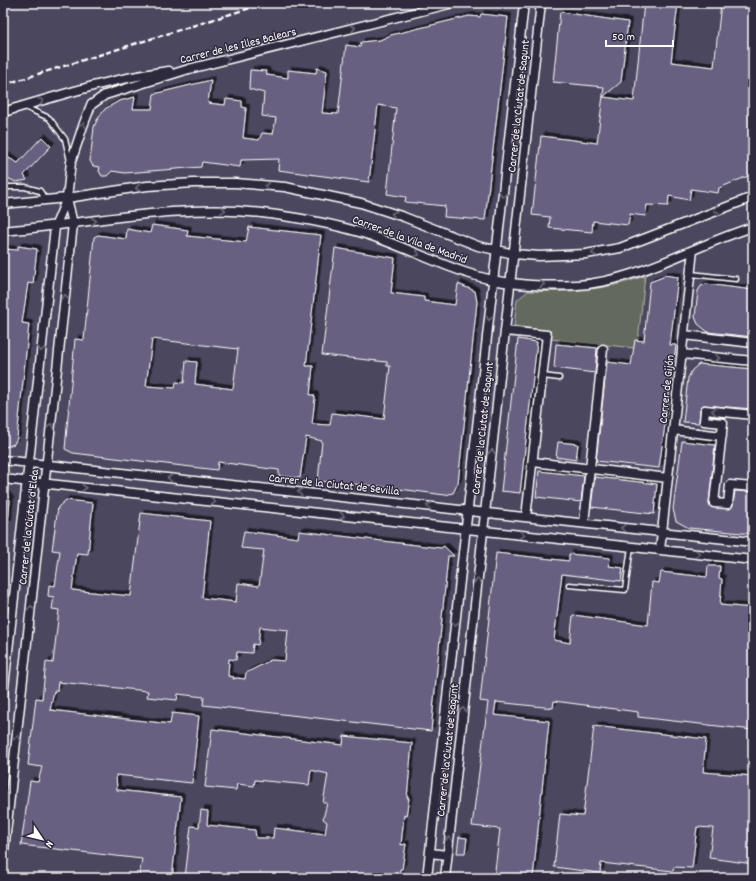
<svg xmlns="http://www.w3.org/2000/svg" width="756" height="881" viewBox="0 0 756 881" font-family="Dekko,sans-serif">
  <defs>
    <filter id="shadow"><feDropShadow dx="3.5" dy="-3.5" stdDeviation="0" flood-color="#0009"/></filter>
  </defs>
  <rect width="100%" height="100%" fill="#403a51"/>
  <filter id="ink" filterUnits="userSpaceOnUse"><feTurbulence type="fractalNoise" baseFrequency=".025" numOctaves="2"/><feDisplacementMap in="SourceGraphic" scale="8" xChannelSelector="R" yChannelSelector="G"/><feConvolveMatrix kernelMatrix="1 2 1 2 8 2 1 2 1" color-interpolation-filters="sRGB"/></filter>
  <g filter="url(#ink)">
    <!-- built -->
    <path fill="#4c465f" d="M 3,3 L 753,3 L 753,878 L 3,878 Z"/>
    <!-- green -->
    <path fill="#636a5d" stroke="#b1b4ae" d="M 645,276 L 638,341 L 635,340 L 634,348 L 551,339 L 551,335 L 548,331 L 514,326 L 517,300 L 528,291 C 568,293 607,290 645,276 Z"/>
    <!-- building -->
    <path fill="#676180" stroke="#fff" fill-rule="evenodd" filter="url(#shadow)" d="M 644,3 L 678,3 L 671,62 L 714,67 L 721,3 L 753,3 L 753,174 L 719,188 L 718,193 L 691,189 L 689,200 L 669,196 L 668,206 L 647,205 L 645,216 L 630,214 L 628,225 L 593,221 L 592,232 L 549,228 L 550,217 L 532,215 L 541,136 L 597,143 L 604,87 L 553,82 L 560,12 L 628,22 L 621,82 L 603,97 L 634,101 Z
      M 481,14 L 508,17 L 485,220 L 444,217 L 445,206 L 405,202 L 406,197 L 387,194 L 396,108 L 378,105 L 369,182 L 278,170 L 279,159 L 241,160 L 240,167 L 202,162 L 201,167 L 125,173 L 112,171 L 107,176 L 102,176 L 99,171 L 100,167 L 93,166 L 90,161 L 94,127 L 97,120 L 105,109 L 119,101 L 135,97 L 133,109 L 152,109 L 154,94 L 211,80 L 208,103 L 225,105 L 226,99 L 242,101 L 242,107 L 246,108 L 243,138 L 259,140 L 262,133 L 273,134 L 276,118 L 262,116 L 264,93 L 249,89 L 250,70 L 266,71 L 267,75 L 288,78 L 288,70 L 316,73 L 317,68 L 327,71 L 322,113 L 338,114 L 346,45 L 360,47 L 361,42 L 380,40 L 391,35 L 469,16 L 480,17 Z
      M 42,137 L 51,146 L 24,175 L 27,180 L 16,182 L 3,176 L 3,155 L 18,163 Z
      M 152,225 L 188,230 L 187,236 L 246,242 L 249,227 L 321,235 L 306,366 L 313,366 L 310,395 L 314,395 L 315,398 L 312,424 L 330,425 L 332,413 L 384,419 L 390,366 L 387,366 L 387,362 L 322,355 L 335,248 L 395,258 L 391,293 L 424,297 L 424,301 L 455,305 L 458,284 L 475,291 L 477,302 L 458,483 L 453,493 L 445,495 L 377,486 L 318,481 L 322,441 L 306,437 L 300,478 L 279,476 L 279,470 L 218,462 L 217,470 L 73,453 L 65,449 L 75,339 L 84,340 L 94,237 L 98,235 L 126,239 L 127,229 L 150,233 ZM 152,339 L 238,349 L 233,389 L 195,384 L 197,362 L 186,361 L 184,383 L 176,382 L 175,388 L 146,386 Z
      M 18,246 L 37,249 L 33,284 L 28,283 L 22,323 L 29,324 L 17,438 L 14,444 L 3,448 L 3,249 L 18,250 Z
      M 664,275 L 678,277 L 670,345 L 676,345 L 659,468 L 596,461 L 607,362 L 631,365 L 635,340 L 644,341 L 650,282 L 663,277 Z
      M 706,284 L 753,290 L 753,337 L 708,332 L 698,324 L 695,317 L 698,291 L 701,286 Z
      M 518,339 L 537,342 L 520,493 L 501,491 Z
      M 556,344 L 597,348 L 595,373 L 554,368 Z
      M 699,364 L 753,369 L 753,409 L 703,405 L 700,409 L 699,423 L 683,422 L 688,378 L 692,370 Z
      M 682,441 L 715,445 L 709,502 L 711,507 L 730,509 L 733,505 L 735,491 L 753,492 L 753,534 L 689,528 L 676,521 L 673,509 Z
      M 558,442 L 578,444 L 576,460 L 556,457 Z
      M 539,471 L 584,476 L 581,502 L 536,497 Z
      M 595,477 L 657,484 L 654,514 L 591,507 Z
      M 3,492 L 10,500 L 8,523 L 3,523 Z
      M 66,500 L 93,503 L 88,554 L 77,553 L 72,590 L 131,596 L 141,513 L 210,521 L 202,598 L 236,602 L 238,583 L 259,586 L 264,550 L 241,548 L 244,531 L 298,538 L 299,531 L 441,548 L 444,546 L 454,556 L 448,556 L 431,731 L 203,705 L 204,697 L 178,694 L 177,700 L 147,697 L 148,691 L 58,682 L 57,691 L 54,691 L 50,710 L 170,724 L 172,713 L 199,716 L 192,783 L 116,775 L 117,790 L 181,797 L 172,878 L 139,877 L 142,859 L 21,845 L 30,781 L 38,782 L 42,767 L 28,765 L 36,698 L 42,699 L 46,662 L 53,663 L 59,610 L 52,609 L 54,597 L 48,596 L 49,585 L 55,586 L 60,551 L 52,550 L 58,507 ZM 260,627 L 288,630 L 285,661 L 271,660 L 246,673 L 245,679 L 237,678 L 233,679 L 234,677 L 228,676 L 229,659 L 236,660 L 237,652 L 252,653 L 253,644 L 258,645 Z
      M 496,553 L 569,561 L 569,554 L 610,558 L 609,566 L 623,568 L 621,581 L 562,574 L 554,640 L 570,643 L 573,615 L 648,625 L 652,582 L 659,583 L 661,572 L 707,577 L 708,566 L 720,566 L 719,578 L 722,579 L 720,605 L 753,608 L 753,730 L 638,717 L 638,712 L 554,701 L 553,708 L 496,702 L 494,715 L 549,721 L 533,878 L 494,878 L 500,829 L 472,826 L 488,702 L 480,701 Z
      M 594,726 L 706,739 L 703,772 L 753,776 L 753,864 L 709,858 L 713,828 L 697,827 L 692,868 L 674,867 L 673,871 L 601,863 L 600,873 L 554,867 L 560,814 L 583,816 Z
      M 212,729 L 343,745 L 344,736 L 412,743 L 407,798 L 409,798 L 406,816 L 404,815 L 401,845 L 406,844 L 402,869 L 400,869 L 399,875 L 395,876 L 395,878 L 185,878 L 191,826 L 199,827 L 201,810 L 208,811 L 207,825 L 255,830 L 256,838 L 273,838 L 274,828 L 325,834 L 327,822 L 323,819 L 327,803 L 323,803 L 328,774 L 311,770 L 309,785 L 255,780 L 254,786 L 237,784 L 236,790 L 205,787 Z
      M 459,837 L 467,838 L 465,853 L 457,853 Z"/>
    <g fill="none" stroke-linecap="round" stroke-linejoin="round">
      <defs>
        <path id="lane" d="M 25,107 L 49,118 L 65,139 L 70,161
          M 3,187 L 25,187 L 40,191 L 45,199
          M 691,274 L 736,279
          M 543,376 L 559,378
          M 569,585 L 625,590 L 631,547"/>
        <path id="street" d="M 3,112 C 58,96 112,78 169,71
          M 3,204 L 67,198 L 147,186 L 194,183 L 235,183 L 285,187 L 361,203 L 404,217 L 478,246 L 514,254 L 539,256 L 586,254 L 620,248 L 753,197
          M 3,231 C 89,224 175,203 262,213 C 302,218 344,225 383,240 C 424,255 466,278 511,283 C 532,286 556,286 577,285 C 639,281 694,245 753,227
          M 505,331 L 547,335 L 526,517
          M 684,335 L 753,343
          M 682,354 L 753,361
          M 753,415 L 705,410 L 704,421 L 723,423 L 714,503 L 728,504 L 730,485 L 753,487
          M 673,430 L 722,436
          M 3,460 L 753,542
          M 533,462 L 668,478
          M 3,479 L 753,560
          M 584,523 L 603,349
          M 660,550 L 693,250
          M 3,696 L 55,227 L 67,198 L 71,162 L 83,126 L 91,105 L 105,95 L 189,69 L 453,3
          M 430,853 L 447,855
          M 3,860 L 73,224 L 67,198
          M 427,878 L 524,3
          M 445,878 L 541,3"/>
      </defs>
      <!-- lane casing -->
      <use href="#lane" stroke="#fff" stroke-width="7"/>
      <!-- street casing -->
      <use href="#street" stroke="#fff" stroke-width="11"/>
      <!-- lane -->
      <use href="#lane" stroke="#2f2a3d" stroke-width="4"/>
      <!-- street -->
      <use href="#street" stroke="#2f2a3d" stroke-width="8"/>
      <!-- rail -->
      <path stroke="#fff" stroke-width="2.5" stroke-dasharray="6 3" stroke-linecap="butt" d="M 3,85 L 266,3"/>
    </g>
    <!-- one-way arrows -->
    <defs><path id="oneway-chevron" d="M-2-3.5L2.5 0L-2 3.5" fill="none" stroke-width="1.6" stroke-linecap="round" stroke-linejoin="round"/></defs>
    <g stroke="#6d6a77">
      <use href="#oneway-chevron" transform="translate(353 28) rotate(-14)"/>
      <use href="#oneway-chevron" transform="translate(227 59) rotate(-14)"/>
      <use href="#oneway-chevron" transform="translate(41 101) rotate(-16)"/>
      <use href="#oneway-chevron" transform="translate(83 125) rotate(-70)"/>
      <use href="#oneway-chevron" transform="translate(267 186) rotate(-175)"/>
      <use href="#oneway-chevron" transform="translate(138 188) rotate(171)"/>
      <use href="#oneway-chevron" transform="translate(503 195) rotate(96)"/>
      <use href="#oneway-chevron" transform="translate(223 210) rotate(4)"/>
      <use href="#oneway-chevron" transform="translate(716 210) rotate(159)"/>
      <use href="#oneway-chevron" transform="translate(394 214) rotate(-162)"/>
      <use href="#oneway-chevron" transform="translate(94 221) rotate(-7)"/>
      <use href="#oneway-chevron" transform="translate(594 253) rotate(169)"/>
      <use href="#oneway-chevron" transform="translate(417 254) rotate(23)"/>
      <use href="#oneway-chevron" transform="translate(542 284) rotate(1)"/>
      <use href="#oneway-chevron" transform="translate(65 297) rotate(-84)"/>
      <use href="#oneway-chevron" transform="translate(489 318) rotate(96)"/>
      <use href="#oneway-chevron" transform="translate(41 349) rotate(96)"/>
      <use href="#oneway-chevron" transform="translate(717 358) rotate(6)"/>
      <use href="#oneway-chevron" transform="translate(714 411) rotate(-174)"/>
      <use href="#oneway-chevron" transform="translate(51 426) rotate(-84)"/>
      <use href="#oneway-chevron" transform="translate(492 452) rotate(-84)"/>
      <use href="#oneway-chevron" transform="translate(170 478) rotate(-174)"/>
      <use href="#oneway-chevron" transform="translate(84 488) rotate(6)"/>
      <use href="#oneway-chevron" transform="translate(300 492) rotate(-174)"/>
      <use href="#oneway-chevron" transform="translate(213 502) rotate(6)"/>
      <use href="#oneway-chevron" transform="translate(429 506) rotate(-174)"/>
      <use href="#oneway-chevron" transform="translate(342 516) rotate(6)"/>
      <use href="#oneway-chevron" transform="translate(623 528) rotate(-174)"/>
      <use href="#oneway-chevron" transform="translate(522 535) rotate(6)"/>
      <use href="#oneway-chevron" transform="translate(698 554) rotate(6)"/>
      <use href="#oneway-chevron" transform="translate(478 581) rotate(-84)"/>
      <use href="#oneway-chevron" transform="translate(31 608) rotate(-84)"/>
      <use href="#oneway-chevron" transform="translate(455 624) rotate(96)"/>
      <use href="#oneway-chevron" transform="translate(463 710) rotate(-84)"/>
      <use href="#oneway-chevron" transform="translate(17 738) rotate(-84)"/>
      <use href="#oneway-chevron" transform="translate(449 839) rotate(-84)"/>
    </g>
  </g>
  <g text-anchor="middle" stroke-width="3" stroke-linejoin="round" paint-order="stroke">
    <!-- street labels -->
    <g font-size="12" fill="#fff" stroke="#2f2a3d">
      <text transform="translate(238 45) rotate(-14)" y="4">Carrer de les Illes Balears</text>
      <text transform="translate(518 106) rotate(-84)" y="4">Carrer de la Ciutat de Sagunt</text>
      <text transform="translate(410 239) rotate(20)" y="4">Carrer de la Vila de Madrid</text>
      <text transform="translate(666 389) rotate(-84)" y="4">Carrer de Gijón</text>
      <text transform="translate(482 428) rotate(-84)" y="4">Carrer de la Ciutat de Sagunt</text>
      <text transform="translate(334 484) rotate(6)" y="4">Carrer de la Ciutat de Sevilla</text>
      <text transform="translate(28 527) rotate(-84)" y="4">Carrer de la Ciutat d'Elda</text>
      <text transform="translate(447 750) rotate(-84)" y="4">Carrer de la Ciutat de Sagunt</text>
    </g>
  </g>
  <!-- margin -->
  <rect width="756" height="881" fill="none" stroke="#2f2a3d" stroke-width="16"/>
  <rect x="8" y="8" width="740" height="865" fill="none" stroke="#fff" stroke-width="1.5" filter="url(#ink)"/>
  <!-- north arrow -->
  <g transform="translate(42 839) rotate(125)" stroke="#2f2a3d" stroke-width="3" paint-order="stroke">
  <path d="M0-3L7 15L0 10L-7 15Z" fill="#ffffff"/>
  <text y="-6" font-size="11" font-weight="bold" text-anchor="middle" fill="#ffffff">N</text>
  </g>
  <!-- scale -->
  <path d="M606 40v6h67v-6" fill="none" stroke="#ffffff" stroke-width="2"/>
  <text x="612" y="40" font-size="12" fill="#ffffff" stroke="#2f2a3d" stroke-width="3" paint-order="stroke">50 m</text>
</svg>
